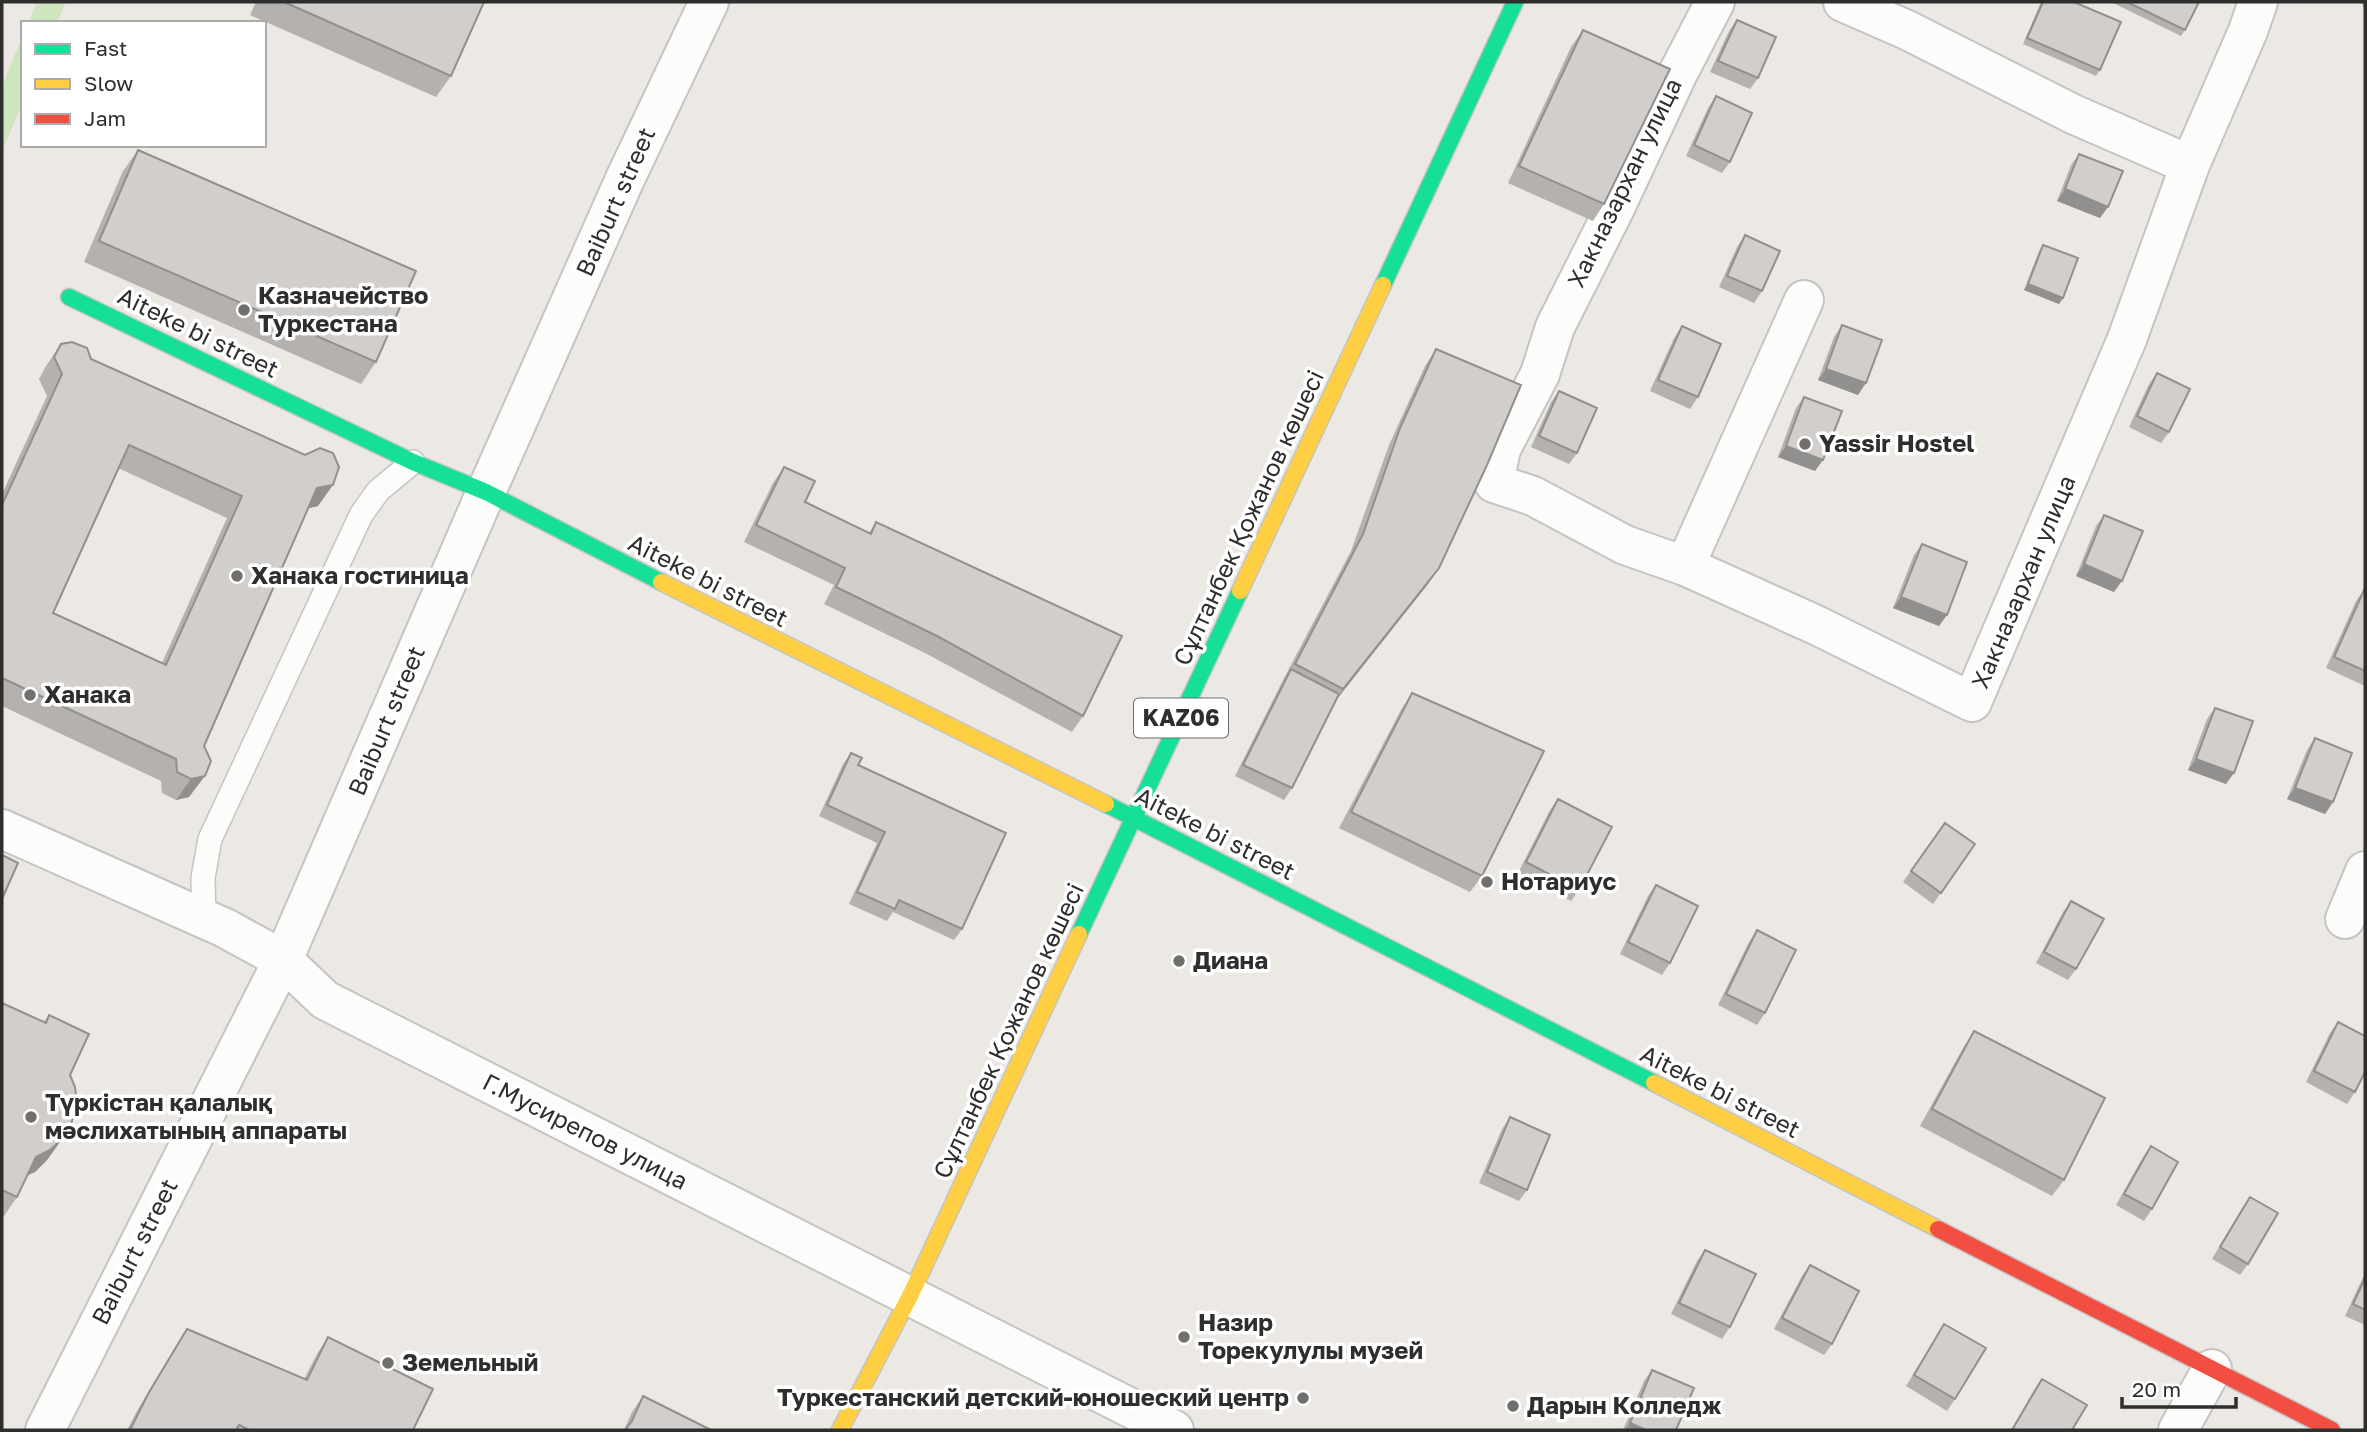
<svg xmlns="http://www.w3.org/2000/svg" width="2367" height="1432" viewBox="0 0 2367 1432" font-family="'Golos Text',sans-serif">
  <rect width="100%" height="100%" fill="#ece8e4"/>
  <!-- green -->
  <path fill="#cee6be" d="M 37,2 L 66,2 L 57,23 L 28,23 Z
    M 23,35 L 23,102 L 2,151 L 2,86 Z"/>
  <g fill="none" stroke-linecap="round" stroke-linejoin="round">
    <defs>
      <path id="lane" d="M 204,918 L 203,878 L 210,839 L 361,515 L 378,491 L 413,462"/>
      <path id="street" d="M 1843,2 L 1907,30 L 2073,114 L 2190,165
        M 1804,300 L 1685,566 L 1816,625 L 1972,702 L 2127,339 L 2190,165 L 2248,31 L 2258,2
        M 1685,566 L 1625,545 L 1533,496 L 1494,483 L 1501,449 L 1540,374 L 1555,327 L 1615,208 L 1678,73 L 1715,2
        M 2,829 L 225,928 L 283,960 L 325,1000 L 1174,1430
        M 2345,919 L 2365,871
        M 45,1430 L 283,960 L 486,492 L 625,179 L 709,2
        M 2178,1430 L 2212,1369"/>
      <path id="fast" d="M 1383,285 L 1515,2
        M 69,297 L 413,462 L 486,492 L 661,582
        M 1106,804 L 1654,1083
        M 1079,934 L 1240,591"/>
      <path id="slow" d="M 661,582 L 1106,804
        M 1240,591 L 1383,285
        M 1654,1083 L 1938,1229
        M 840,1430 L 910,1296 L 1079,934"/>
      <path id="jam" d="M 1938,1229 L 2332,1430"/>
    </defs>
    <!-- lane casing -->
    <use href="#lane" stroke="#c5c4c5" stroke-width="26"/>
    <!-- street casing -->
    <use href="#street" stroke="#c5c4c5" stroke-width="42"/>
    <!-- fast casing -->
    <use href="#fast" stroke="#c5c4c5" stroke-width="19"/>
    <!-- slow casing -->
    <use href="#slow" stroke="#c5c4c5" stroke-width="19"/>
    <!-- jam casing -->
    <use href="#jam" stroke="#c5c4c5" stroke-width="19"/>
    <!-- lane -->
    <use href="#lane" stroke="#fcfcfb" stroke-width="23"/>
    <!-- street -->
    <use href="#street" stroke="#fcfcfb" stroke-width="38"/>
    <!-- fast -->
    <use href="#fast" stroke="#16e098" stroke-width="16"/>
    <!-- slow -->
    <use href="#slow" stroke="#ffcf43" stroke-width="16"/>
    <!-- jam -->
    <use href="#jam" stroke="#f24e42" stroke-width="16"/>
  </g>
  <!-- wall -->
  <path fill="#b4b1af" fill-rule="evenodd" d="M 256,2 L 484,2 L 451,76 L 436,97 L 250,15 Z
    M 2041,2 L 2074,2 L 2100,70 L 2096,76 L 2023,44 Z
    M 2111,2 L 2199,2 L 2185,30 L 2181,36 Z
    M 2361,2 L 2365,2 L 2365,10 Z
    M 1737,20 L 1758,78 L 1750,89 L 1710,72 L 1729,31 Z
    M 1583,30 L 1604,204 L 1593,221 L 1508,183 L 1571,47 Z
    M 1716,96 L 1730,162 L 1722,173 L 1686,156 L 1708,108 Z
    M 138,150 L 376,362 L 361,384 L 84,262 L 123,171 Z
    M 2079,154 L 2100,218 L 2057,201 L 2071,165 Z
    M 1745,235 L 1762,291 L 1754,303 L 1719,287 L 1737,247 Z
    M 2043,245 L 2063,298 L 2059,304 L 2024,290 L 2039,251 Z
    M 1842,325 L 1858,395 L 1818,380 L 1834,337 Z
    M 1682,326 L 1698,397 L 1690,409 L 1650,391 L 1674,338 Z
    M 61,344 L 91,359 L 318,506 L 308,508 L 204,746 L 189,797 L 176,800 L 162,793 L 161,781 L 2,706 L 2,494 L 47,396 L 39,379 L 46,366 ZM 118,468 L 227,518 L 162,663 L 53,613 Z
    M 1436,349 L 1439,568 L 1428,584 L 1338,698 L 1292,788 L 1284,800 L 1235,776 L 1283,680 L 1351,551 L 1389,445 L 1425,366 Z
    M 2157,373 L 2169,432 L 2161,443 L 2129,427 L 2149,384 Z
    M 1559,391 L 1577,453 L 1569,464 L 1531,447 L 1551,402 Z
    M 1804,397 L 1815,471 L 1778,457 L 1796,408 Z
    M 784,467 L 805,502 L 869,533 L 876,522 L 1083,716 L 1072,732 L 925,653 L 824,604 L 834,585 L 744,542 L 773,483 Z
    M 2104,515 L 2114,592 L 2076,576 L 2096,526 Z
    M 1922,544 L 1939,626 L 1893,608 L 1914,555 Z
    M 2364,590 L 2365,591 L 2365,686 L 2326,668 L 2356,601 Z
    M 1412,693 L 1482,876 L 1470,892 L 1339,828 L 1401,710 Z
    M 2215,708 L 2226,784 L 2188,770 L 2207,719 Z
    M 2315,738 L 2333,802 L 2325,814 L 2287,799 L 2307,750 Z
    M 851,753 L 962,929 L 954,940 L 893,912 L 887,921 L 849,904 L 877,843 L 819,816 L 843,764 Z
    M 1558,799 L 1579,890 L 1571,901 L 1518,873 L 1550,810 Z
    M 1945,823 L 1975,844 L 1933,904 L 1903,882 Z
    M 1656,885 L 1670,963 L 1662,975 L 1620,954 L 1648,896 Z
    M 2071,901 L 2076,969 L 2068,980 L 2036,963 L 2063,912 Z
    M 1757,930 L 1765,1013 L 1757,1025 L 1718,1005 L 1749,942 Z
    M 2,1003 L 44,1022 L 49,1015 L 70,1075 L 62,1139 L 47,1160 L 35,1172 L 27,1175 L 17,1197 L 2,1219 Z
    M 2338,1022 L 2355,1092 L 2347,1104 L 2306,1082 L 2330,1033 Z
    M 1974,1031 L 2064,1180 L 2052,1196 L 1920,1126 L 1963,1048 Z
    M 1510,1117 L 1527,1190 L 1519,1201 L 1479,1183 L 1502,1129 Z
    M 2151,1146 L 2152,1209 L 2144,1221 L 2116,1205 L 2143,1157 Z
    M 2250,1197 L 2248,1264 L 2240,1275 L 2212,1259 L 2242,1208 Z
    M 1705,1250 L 1730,1327 L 1722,1339 L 1671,1314 L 1697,1261 Z
    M 1810,1265 L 1832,1344 L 1824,1355 L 1774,1329 L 1802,1276 Z
    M 2365,1273 L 2365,1325 L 2345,1316 Z
    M 1944,1324 L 1955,1399 L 1947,1411 L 1906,1386 Z
    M 187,1329 L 304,1379 L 317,1354 L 328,1337 L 413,1430 L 127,1430 L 137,1411 L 176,1346 Z
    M 1652,1370 L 1676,1430 L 1623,1430 L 1644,1381 Z
    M 2042,1379 L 2072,1430 L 2011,1430 L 2034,1390 Z
    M 643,1396 L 711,1430 L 624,1430 L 632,1412 Z"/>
  <!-- shaded-wall -->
  <path fill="#92908e" d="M 2065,189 L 2108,207 L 2100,218 L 2057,201 Z
    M 2028,284 L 2063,298 L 2059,304 L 2024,290 Z
    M 1826,369 L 1866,383 L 1858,395 L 1818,380 Z
    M 1786,446 L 1823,460 L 1815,471 L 1778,457 Z
    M 333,485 L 318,506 L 302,510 L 317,488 Z
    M 2084,564 L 2122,581 L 2114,592 L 2076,576 Z
    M 1439,568 L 1428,584 L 1331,706 L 1343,689 Z
    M 1901,597 L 1947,615 L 1939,626 L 1893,608 Z
    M 2196,759 L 2234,773 L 2226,784 L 2188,770 Z
    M 205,776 L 189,797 L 176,800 L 191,779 Z
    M 2295,788 L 2333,802 L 2325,814 L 2287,799 Z
    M 62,1139 L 47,1160 L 35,1172 L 21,1178 L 36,1157 Z
    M 1630,1423 L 1646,1430 L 1625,1430 Z"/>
  <!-- building -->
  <path fill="#d1cecb" stroke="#92908e" stroke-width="2" fill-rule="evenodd" d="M 284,2 L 484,2 L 451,76 Z
    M 2043,2 L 2074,2 L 2121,22 L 2100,70 L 2027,38 Z
    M 2127,2 L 2199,2 L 2185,30 Z
    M 1737,20 L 1776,37 L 1758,78 L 1718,61 Z
    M 1583,30 L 1670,69 L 1604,204 L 1519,166 Z
    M 1716,96 L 1752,113 L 1730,162 L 1694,145 Z
    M 138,150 L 416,271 L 376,362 L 99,241 Z
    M 2079,154 L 2123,171 L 2108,207 L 2065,189 Z
    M 1745,235 L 1780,251 L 1762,291 L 1727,276 Z
    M 2043,245 L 2078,258 L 2063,298 L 2028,284 Z
    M 1842,325 L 1882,340 L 1866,383 L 1826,369 Z
    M 1682,326 L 1721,344 L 1698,397 L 1658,380 Z
    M 72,342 L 87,348 L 91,359 L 305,455 L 320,448 L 333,453 L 339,467 L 333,485 L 317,488 L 204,746 L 211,761 L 205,776 L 191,779 L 177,772 L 176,759 L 2,678 L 2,505 L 62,374 L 54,357 L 61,344 ZM 129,445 L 242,496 L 166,665 L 53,613 Z
    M 1436,349 L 1521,385 L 1487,465 L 1439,568 L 1343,689 L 1295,664 L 1363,534 L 1400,428 Z
    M 2157,373 L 2190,389 L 2169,432 L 2137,416 Z
    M 1559,391 L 1597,408 L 1577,453 L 1539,436 Z
    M 1804,397 L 1842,411 L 1823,460 L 1786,446 Z
    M 784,467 L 815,481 L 805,502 L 871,534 L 876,522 L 1122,636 L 1083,716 L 937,636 L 836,587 L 845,568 L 756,525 Z
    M 2104,515 L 2143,531 L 2122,581 L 2084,564 Z
    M 1922,544 L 1967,562 L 1947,615 L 1901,597 Z
    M 2364,590 L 2365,591 L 2365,671 L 2334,657 Z
    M 1291,669 L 1339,694 L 1292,788 L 1243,765 Z
    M 1412,693 L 1544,751 L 1482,876 L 1351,812 Z
    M 2215,708 L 2253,721 L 2234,773 L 2196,759 Z
    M 2315,738 L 2352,753 L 2333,802 L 2295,788 Z
    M 851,753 L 862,758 L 858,765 L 1006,833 L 962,929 L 899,900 L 895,909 L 857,892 L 885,832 L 827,805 Z
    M 1558,799 L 1612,827 L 1579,890 L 1526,862 Z
    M 1945,823 L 1975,844 L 1941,893 L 1911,871 Z
    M 2,855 L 18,863 L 2,899 Z
    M 1656,885 L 1698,906 L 1670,963 L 1628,942 Z
    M 2071,901 L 2104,919 L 2076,969 L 2044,952 Z
    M 1757,930 L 1796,950 L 1765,1013 L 1726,994 Z
    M 2,1003 L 46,1023 L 49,1015 L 89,1034 L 70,1075 L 75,1087 L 77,1104 L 72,1121 L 62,1139 L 50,1150 L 36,1157 L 17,1197 L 2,1190 Z
    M 2338,1022 L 2365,1036 L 2365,1072 L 2355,1092 L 2314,1071 Z
    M 1974,1031 L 2105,1098 L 2064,1180 L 1932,1109 Z
    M 1510,1117 L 1550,1135 L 1527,1190 L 1487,1172 Z
    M 2151,1146 L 2178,1162 L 2152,1209 L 2124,1194 Z
    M 2250,1197 L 2278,1213 L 2248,1264 L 2220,1247 Z
    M 1705,1250 L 1756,1274 L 1730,1327 L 1679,1303 Z
    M 1810,1265 L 1859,1291 L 1832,1344 L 1782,1318 Z
    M 2365,1278 L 2365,1310 L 2353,1304 Z
    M 1944,1324 L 1986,1348 L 1955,1399 L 1914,1375 Z
    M 187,1329 L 307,1380 L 328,1337 L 433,1389 L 413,1430 L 249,1430 L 239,1425 L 236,1430 L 130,1430 L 148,1394 Z
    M 1652,1370 L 1694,1388 L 1676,1430 L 1646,1430 L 1630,1423 Z
    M 2042,1379 L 2087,1405 L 2072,1430 L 2012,1430 Z
    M 643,1396 L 711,1430 L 625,1430 L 632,1421 Z
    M 239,1425 L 249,1430 L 237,1430 Z"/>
  <!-- markers -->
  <g fill="#706f6e" stroke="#fff" stroke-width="2.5">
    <circle cx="244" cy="310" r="7"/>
    <circle cx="1805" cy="444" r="7"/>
    <circle cx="237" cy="576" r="7"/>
    <circle cx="30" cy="695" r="7"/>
    <circle cx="1487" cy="882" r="7"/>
    <circle cx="1179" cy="961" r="7"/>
    <circle cx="31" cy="1117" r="7"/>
    <circle cx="1184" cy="1337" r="7"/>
    <circle cx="388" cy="1363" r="7"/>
    <circle cx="1303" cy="1398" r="7"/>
    <circle cx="1513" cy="1406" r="7"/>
  </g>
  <g text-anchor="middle" stroke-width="7" stroke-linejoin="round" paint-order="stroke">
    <!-- shield labels -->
    <rect fill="#fff" stroke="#6d6d6d" stroke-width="2" x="1134" y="698.5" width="94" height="39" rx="5"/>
    <g font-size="23" font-weight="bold" fill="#2e2e2e">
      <text x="1181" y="726">KАZ06</text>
    </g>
    <!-- street labels -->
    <g font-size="24" fill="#2e2e2e" stroke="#fff">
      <text transform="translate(1625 183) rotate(-64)" y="8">Хакназархан улица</text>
      <text transform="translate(616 202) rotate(-66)" y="8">Baiburt street</text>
      <text transform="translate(198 333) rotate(26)" y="8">Aiteke bi street</text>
      <text transform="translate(1249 518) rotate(-65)" y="8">Сұлтанбек Қожанов көшесі</text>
      <text transform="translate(708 581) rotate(27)" y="8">Aiteke bi street</text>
      <text transform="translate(2024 582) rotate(-67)" y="8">Хакназархан улица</text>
      <text transform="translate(387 721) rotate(-67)" y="8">Baiburt street</text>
      <text transform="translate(1215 834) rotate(27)" y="8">Aiteke bi street</text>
      <text transform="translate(1009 1031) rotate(-65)" y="8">Сұлтанбек Қожанов көшесі</text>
      <text transform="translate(1720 1092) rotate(27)" y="8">Aiteke bi street</text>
      <text transform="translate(585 1132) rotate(27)" y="8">Г.Мусирепов улица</text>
      <text transform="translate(135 1252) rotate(-63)" y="8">Baiburt street</text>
    </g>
    <!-- poi labels -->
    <g font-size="24" font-weight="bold" fill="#2e2e2e" stroke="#fff" text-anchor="start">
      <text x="258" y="304">Казначейство<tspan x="258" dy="28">Туркестана</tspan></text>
      <text x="1819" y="452">Yassir Hostel</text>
      <text x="251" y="584">Ханака гостиница</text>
      <text x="44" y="703">Ханака</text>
      <text x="1501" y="890">Нотариус</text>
      <text x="1193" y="969">Диана</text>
      <text x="45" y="1111">Түркістан қалалық<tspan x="45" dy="28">мәслихатының аппараты</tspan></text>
      <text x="1198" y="1331">Назир<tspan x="1198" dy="28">Торекулулы музей</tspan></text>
      <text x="402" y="1371">Земельный</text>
      <text x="1289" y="1406" text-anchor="end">Туркестанский детский-юношеский центр</text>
      <text x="1527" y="1414">Дарын Колледж</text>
    </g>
  </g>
  <!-- border -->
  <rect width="2367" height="1432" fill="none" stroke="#2e2e2e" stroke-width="7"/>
  <!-- legend -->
  <rect x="21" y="21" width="245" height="126" fill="#ffffff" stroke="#ababab" stroke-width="2"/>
  <rect x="35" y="44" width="35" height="10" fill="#16e098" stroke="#ababab" stroke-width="2"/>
  <text x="84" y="56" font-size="21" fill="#2e2e2e">Fast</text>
  <rect x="35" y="79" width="35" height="10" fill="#ffcf43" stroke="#ababab" stroke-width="2"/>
  <text x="84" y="91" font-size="21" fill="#2e2e2e">Slow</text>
  <rect x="35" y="114" width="35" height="10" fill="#f24e42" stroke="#ababab" stroke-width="2"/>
  <text x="84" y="126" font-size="21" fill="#2e2e2e">Jam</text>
  <!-- scale -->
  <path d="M2122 1397v10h114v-10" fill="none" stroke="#2e2e2e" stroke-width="3.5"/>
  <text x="2132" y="1397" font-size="21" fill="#2e2e2e" stroke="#ffffff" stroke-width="5" paint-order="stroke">20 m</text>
</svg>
